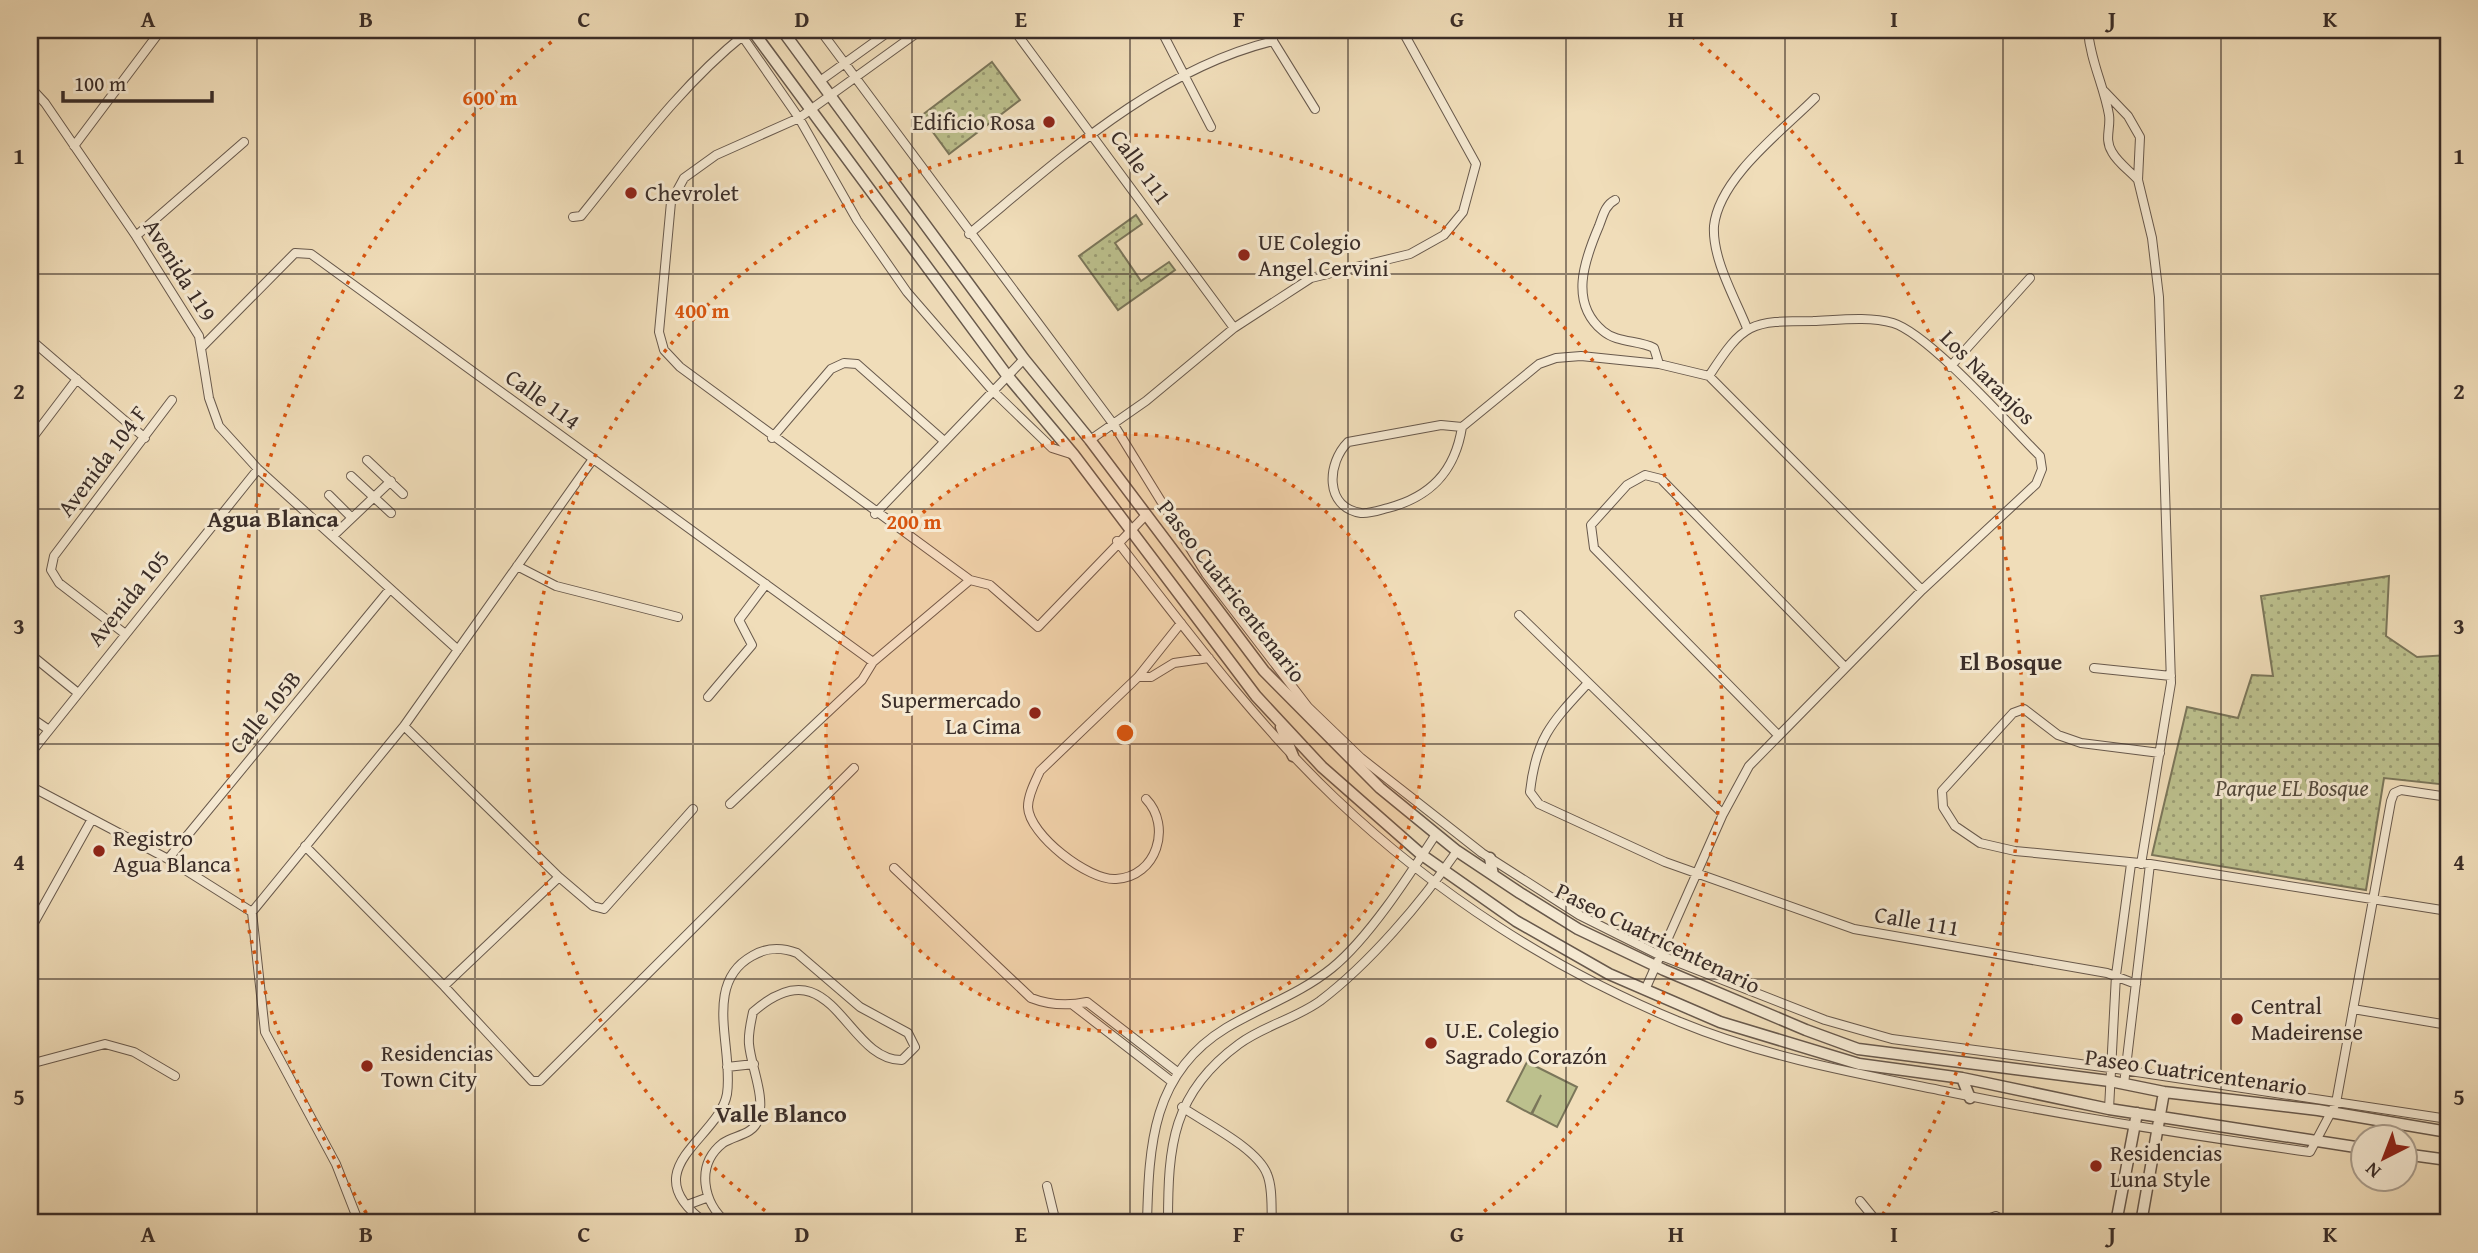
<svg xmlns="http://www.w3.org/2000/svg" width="2478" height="1253" viewBox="0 0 2478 1253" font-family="'Gentium Book Plus',serif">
  <defs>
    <pattern id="park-dots" width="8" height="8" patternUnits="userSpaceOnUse" patternTransform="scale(1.75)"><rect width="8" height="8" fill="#bcc08d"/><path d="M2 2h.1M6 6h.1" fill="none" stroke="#9a9c73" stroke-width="1.8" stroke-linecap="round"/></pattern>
  </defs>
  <rect width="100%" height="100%" fill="#f0ddb9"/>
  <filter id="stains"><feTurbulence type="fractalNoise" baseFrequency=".00286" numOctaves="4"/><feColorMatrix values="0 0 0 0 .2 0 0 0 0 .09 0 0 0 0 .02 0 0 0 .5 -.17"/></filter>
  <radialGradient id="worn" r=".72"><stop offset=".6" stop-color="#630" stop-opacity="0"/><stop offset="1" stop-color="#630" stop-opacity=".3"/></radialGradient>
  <!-- grass -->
  <path fill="#bcc08d" stroke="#7b765a" stroke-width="2" d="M 1527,1062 L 1577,1087 L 1557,1127 L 1532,1114 L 1541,1095 L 1531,1114 L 1507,1101 Z"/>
  <!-- park -->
  <path fill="url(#park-dots)" stroke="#7b765a" stroke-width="2" d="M 992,62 L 1020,100 L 949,154 L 921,116 Z
    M 1136,215 L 1142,224 L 1115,243 L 1141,281 L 1169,262 L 1175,270 L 1118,310 L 1079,256 Z
    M 2389,576 L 2386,636 L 2417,657 L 2448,655 L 2448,785 L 2384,778 L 2366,890 L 2152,855 L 2187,707 L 2238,718 L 2252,675 L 2273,676 L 2261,596 Z"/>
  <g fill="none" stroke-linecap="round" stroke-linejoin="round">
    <defs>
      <path id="minor" d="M 738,30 L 799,118 L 857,220 L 907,292 L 992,390 L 1052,448 L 1074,455
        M 820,30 L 1114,425 L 1206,574 L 1308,707 L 1361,758 L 1482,853 L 1579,915 L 1659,955 L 1825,1020 L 1892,1039 L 2110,1068 L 2448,1119
        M 1014,30 L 1234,328
        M 1161,30 L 1211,127
        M 1273,30 L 1273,41 L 1315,109
        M 2088,30 C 2090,60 2104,86 2109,115 C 2111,128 2104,139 2112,152 C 2118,163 2130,171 2138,180
        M 820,81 L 891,30
        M 30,87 L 45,103 L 136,236 L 199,336 L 209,398 L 219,426 L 258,469 L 458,650
        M 2104,91 L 2128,116 L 2140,137 L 2138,180 L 2152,238 L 2159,297 L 2171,683 L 2141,864
        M 74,146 L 161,30
        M 1615,200 C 1605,205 1603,216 1599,226 C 1584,261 1569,303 1603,331 C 1617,343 1638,340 1654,348 L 1659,364
        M 573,217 L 581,216 C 633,152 680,86 745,34
        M 969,234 C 1061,158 1155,70 1273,41
        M 136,236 L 244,142
        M 1747,328 C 1735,298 1712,259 1714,226 C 1719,178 1782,131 1815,98
        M 30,339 L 145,438
        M 202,347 L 295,253 L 311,254 L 873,662
        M 1950,367 L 2030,278
        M 1441,425 L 1462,427 C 1455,472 1430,497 1388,508 C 1380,510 1369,514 1361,513 C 1324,507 1327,463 1348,442 Z
        M 1462,427 L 1539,364 L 1556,358 L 1581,356 L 1659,364 L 1709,376 L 1922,590
        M 772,438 L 831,369 L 844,363 L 857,364 L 943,440
        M 1090,440 L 1146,401 L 1234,328 L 1311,278 L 1410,254 L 1444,235 L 1463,212 L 1476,164 L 1402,30
        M 30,441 L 77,379
        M 367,460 L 403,494
        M 351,476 L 391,513
        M 329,495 L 352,518
        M 875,514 L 1024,359
        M 333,536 L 391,481
        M 1117,541 C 1186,630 1254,721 1335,798 C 1435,893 1553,970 1680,1022 C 1765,1057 1854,1073 1944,1091 C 2065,1116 2188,1135 2310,1152 L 2336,1103 L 2391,801 L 2394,793 L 2401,790 L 2448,797
        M 517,566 L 556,586 L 678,617
        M 970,580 L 990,585 L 1038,627 L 1145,516
        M 1519,615 L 1723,814
        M 124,633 L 59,583 L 51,570 L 54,556 L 172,400
        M 30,654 L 78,693
        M 2094,668 L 2171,676
        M 1138,677 L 1151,677 L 1174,663 L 1209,658
        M 1588,683 C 1553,721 1536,737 1530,792 L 1539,804 L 1665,862 L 1854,929 L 2107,973 L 2136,984
        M 708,697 L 752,645 L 739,620 L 766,584
        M 30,717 L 49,730
        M 404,726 L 559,877 L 444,986
        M 1778,735 L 1594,548 L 1591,525 L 1627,485 L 1645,475 L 1661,479 L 1845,667
        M 2160,753 L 2081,743 L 2058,735 L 2024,709 L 2013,713 L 1942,791 L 1943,807 L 1955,826 L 1980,843 L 2015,851 L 2150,864 L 2448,911
        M 30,754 L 258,469
        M 30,786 L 168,859 L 252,912 L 265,1032 L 336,1164 L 359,1223
        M 1146,799 C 1172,826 1157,877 1116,879 C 1089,881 1029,835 1028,807 C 1028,795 1035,782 1040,771 L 1138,677 L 1181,623
        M 730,804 L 862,680 L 873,662 L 970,580 L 680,367 L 664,350 L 659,332 L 671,202 L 684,178 L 716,155 L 799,118 L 921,30
        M 305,846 L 444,986 L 532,1081 L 540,1081 L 854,768
        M 168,859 L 390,589
        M 894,868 L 1031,998 C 1049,1005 1068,1006 1087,1002 L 1176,1071
        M 559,877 L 593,906 L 604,909 L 693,809
        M 252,912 L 404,726 L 593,459
        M 30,930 L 92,819
        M 1645,990 L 1723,814 L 1749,766 L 1922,590 L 2036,484 L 2042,469 L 2040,456 C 2009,425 1929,334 1893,323 C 1869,316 1838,320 1813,321 C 1750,321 1744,322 1709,376
        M 1073,1005 L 1171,1081
        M 2353,1009 L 2448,1025
        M 30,1064 L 105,1044 L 134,1052 L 175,1076
        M 727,1067 L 754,1064
        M 2124,1084 L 2150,864
        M 1182,1107 C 1205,1123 1257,1148 1267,1174 C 1273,1188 1271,1208 1272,1223
        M 2109,1109 L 2116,975 L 2131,864
        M 1047,1186 L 1056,1223
        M 1860,1201 L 1878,1223
        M 687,1205 L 706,1198
        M 706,1223 C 631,1169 719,1139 727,1094 C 734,1049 702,984 752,956 C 767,947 781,947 797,953 L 860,1007 L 908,1033 L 915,1047 L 902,1060 C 845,1061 833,942 753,1012 C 751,1022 748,1033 749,1044 C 751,1067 766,1097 758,1120 C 753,1135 735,1135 723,1143 C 695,1165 703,1203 727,1223
        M 1147,1223 C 1149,1145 1152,1073 1226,1028 C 1261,1007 1300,994 1332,968 C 1369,938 1410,874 1436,834
        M 1168,1223 C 1168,1146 1172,1093 1239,1044 C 1263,1026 1295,1019 1320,1001 C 1370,963 1421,903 1457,851
        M 1977,1223 L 1996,1216 L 2005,1221 L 2022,1220"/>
      <path id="tertiary" d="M 752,30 L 1006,374 L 1074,455 L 1256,696 L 1322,767 L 1422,855 L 1516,921 L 1609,974 L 1720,1022 L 1859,1064 L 1962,1078 L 2109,1109 L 2362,1148
        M 782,30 L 1024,359 L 1090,440 L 1264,671 L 1380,788 L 1457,851 L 1520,893 L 1578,929 L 1664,970 L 1806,1030 L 1858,1049 L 2110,1081 L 2164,1092 L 2318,1110 L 2448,1132
        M 1281,727 L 1293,756
        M 1490,858 L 1493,875
        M 1962,1078 L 1970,1098
        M 2404,1154 L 2448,1160
        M 2116,1223 L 2137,1113
        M 2141,1223 L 2164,1092"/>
    </defs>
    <!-- minor casing -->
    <use href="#minor" stroke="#68594c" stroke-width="10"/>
    <!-- tertiary casing -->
    <use href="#tertiary" stroke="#68594c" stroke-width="13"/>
    <!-- minor -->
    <use href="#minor" stroke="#f5e9d2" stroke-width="8"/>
    <!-- tertiary -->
    <use href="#tertiary" stroke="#f5e9d2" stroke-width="10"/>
  </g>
  <!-- grid -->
  <path fill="none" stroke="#3a2d28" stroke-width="2" stroke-opacity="0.55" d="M 257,30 L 257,1223M 475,30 L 475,1223M 693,30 L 693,1223M 912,30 L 912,1223M 1130,30 L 1130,1223M 1348,30 L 1348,1223M 1566,30 L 1566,1223M 1785,30 L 1785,1223M 2003,30 L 2003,1223M 2221,30 L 2221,1223M 30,274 L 2448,274M 30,509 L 2448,509M 30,744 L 2448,744M 30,979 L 2448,979"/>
  <!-- distance rings -->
  <circle cx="1125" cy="733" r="299" fill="#d7550f" fill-opacity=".12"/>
  <g fill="none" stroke="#d7550f" stroke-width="3.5" stroke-dasharray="3.5 7">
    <circle cx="1125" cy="733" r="299"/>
    <path d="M782 1223A598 598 0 1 1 1468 1223"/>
    <path d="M372 1222A898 898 0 0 1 566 30M1684 30A898 898 0 0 1 1878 1222"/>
  </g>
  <!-- markers -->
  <g fill="#8f2418" stroke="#f5e9d2" stroke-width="2.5">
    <circle cx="1049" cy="122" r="7"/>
    <circle cx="631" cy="193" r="7"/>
    <circle cx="1244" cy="255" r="7"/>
    <circle cx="1035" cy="713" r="7"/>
    <circle cx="99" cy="851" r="7"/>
    <circle cx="2237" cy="1019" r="7"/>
    <circle cx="1431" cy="1043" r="7"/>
    <circle cx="367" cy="1066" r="7"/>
    <circle cx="2096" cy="1166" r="7"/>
  </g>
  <g text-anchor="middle" stroke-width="6" stroke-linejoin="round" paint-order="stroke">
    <!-- poi labels -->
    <g font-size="23" fill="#3a2d28" stroke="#f5e9d2" text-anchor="start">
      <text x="1035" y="130" text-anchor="end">Edificio Rosa</text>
      <text x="645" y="201">Chevrolet</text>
      <text x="1258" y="250">UE Colegio<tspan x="1258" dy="26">Angel Cervini</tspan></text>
      <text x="1021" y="708" text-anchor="end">Supermercado<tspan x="1021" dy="26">La Cima</tspan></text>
      <text x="113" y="846">Registro<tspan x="113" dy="26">Agua Blanca</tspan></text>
      <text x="2251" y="1014">Central<tspan x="2251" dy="26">Madeirense</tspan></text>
      <text x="1445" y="1038">U.E. Colegio<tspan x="1445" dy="26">Sagrado Corazón</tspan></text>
      <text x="381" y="1061">Residencias<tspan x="381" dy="26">Town City</tspan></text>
      <text x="2110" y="1161">Residencias<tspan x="2110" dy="26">Luna Style</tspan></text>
    </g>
    <!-- street labels -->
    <g font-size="23" fill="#3a2d28" stroke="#f5e9d2">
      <text transform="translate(1141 167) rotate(54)" y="8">Calle 111</text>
      <text transform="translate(180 270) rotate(58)" y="8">Avenida 119</text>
      <text transform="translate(1988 377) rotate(45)" y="8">Los Naranjos</text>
      <text transform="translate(543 399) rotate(36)" y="8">Calle 114</text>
      <text transform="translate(102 461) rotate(-53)" y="8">Avenida 104 F</text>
      <text transform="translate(1232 591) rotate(52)" y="8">Paseo Cuatricentenario</text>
      <text transform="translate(128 598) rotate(-51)" y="8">Avenida 105</text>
      <text transform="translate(265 712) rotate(-51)" y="8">Calle 105B</text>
      <text transform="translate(1917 921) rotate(10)" y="8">Calle 111</text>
      <text transform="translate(1658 938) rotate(26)" y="8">Paseo Cuatricentenario</text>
      <text transform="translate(2196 1072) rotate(8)" y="8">Paseo Cuatricentenario</text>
    </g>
    <!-- park labels -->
    <g font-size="23" font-style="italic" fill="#544a3c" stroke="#f5e9d2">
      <text x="2292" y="796">Parque EL Bosque</text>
    </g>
    <!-- neighbourhood labels -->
    <g font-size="24" font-weight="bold" fill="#3a2d28" stroke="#f5e9d2">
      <text x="273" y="527">Agua Blanca</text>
      <text x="2011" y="670">El Bosque</text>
      <text x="781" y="1122">Valle Blanco</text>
    </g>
  </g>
  <circle cx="1125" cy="733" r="10" fill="#d7550f" stroke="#f5e9d2" stroke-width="3.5"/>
  <g font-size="21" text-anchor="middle" font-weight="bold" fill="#d7550f" stroke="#f5e9d2" stroke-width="6" stroke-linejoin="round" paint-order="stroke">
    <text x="490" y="105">600 m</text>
    <text x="702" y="318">400 m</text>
    <text x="914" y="529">200 m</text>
  </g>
  <!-- margin -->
  <rect width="2478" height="1253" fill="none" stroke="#f0ddb9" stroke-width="77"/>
  <!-- north arrow -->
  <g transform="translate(2384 1158) rotate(222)"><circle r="33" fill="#f5e9d2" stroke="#aa9e8e" stroke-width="2"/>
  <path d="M0-5L12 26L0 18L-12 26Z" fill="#8f2418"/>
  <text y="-10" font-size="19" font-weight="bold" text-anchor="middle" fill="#3a2d28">N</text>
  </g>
  <!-- scale -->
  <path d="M63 91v10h149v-10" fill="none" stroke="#3a2d28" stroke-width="3.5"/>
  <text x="74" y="91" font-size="21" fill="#3a2d28" stroke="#f5e9d2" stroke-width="5" paint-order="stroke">100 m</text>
  <rect x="38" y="38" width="2402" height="1176" fill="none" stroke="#3a2d28" stroke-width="2.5"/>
  <g font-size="23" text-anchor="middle" font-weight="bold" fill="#3a2d28">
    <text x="148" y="27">A</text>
    <text x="366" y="27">B</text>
    <text x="584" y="27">C</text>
    <text x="802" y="27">D</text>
    <text x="1021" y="27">E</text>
    <text x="1239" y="27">F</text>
    <text x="1457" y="27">G</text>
    <text x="1676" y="27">H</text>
    <text x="1894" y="27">I</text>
    <text x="2112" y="27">J</text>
    <text x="2330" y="27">K</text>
    <text x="19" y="164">1</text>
    <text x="2459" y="164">1</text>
    <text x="19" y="399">2</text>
    <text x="2459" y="399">2</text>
    <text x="19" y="634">3</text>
    <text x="2459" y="634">3</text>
    <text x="19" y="870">4</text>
    <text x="2459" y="870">4</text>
    <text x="19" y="1105">5</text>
    <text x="2459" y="1105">5</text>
    <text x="148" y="1242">A</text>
    <text x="366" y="1242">B</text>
    <text x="584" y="1242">C</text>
    <text x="802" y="1242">D</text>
    <text x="1021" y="1242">E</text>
    <text x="1239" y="1242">F</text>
    <text x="1457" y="1242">G</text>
    <text x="1676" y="1242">H</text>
    <text x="1894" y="1242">I</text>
    <text x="2112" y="1242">J</text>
    <text x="2330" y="1242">K</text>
  </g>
  <rect width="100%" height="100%" filter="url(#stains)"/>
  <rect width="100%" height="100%" fill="url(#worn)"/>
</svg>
